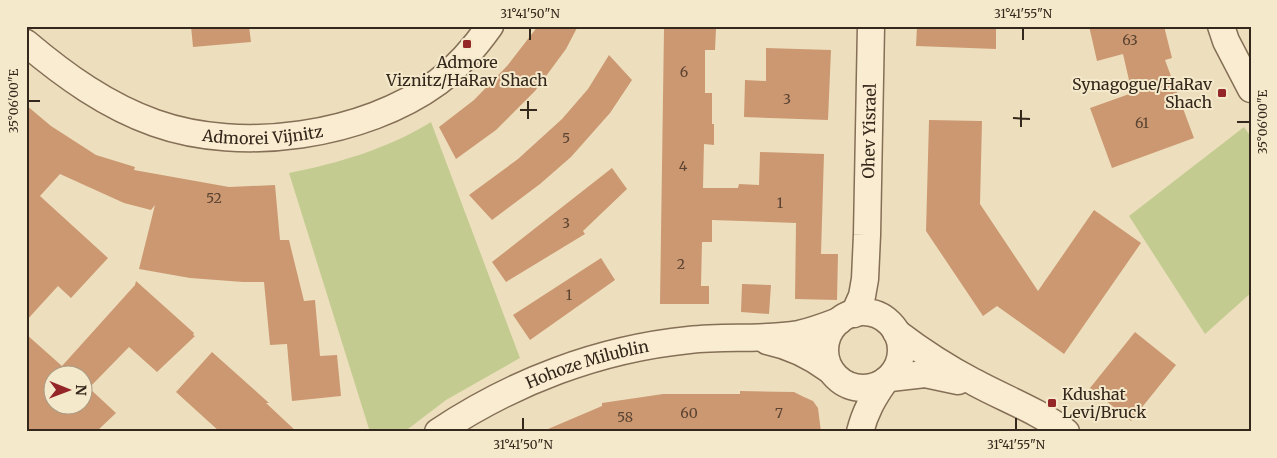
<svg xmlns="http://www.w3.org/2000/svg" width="1277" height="458" viewBox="0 0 1277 458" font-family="Merriweather,serif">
  <rect width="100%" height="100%" fill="#eddfbd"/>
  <!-- green -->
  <path fill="#c4cb91" d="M 431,122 L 520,358 L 446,400 L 404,432 L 370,432 L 289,173 C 339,163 387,149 431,122 Z
    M 1244,127 L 1251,137 L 1251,293 L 1205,334 L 1129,216 Z"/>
  <!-- building -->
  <path fill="#cc9872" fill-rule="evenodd" d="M 191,26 L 249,26 L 251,42 L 193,47 Z
    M 538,26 L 578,26 L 566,49 L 535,91 L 496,130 L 456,159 L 439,127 L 474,100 L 507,66 Z
    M 917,26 L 996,26 L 996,49 L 916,46 Z
    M 1089,26 L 1164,26 L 1172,58 L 1165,60 L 1194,138 L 1112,168 L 1090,108 L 1132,93 L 1123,54 L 1097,61 Z
    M 664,28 L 716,29 L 715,50 L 705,50 L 705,93 L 712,93 L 712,124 L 714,124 L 714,145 L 704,144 L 703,188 L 738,188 L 739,184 L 759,185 L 760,152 L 824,154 L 821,254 L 838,254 L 837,300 L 795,299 L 796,223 L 712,220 L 712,242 L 702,242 L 701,286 L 709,286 L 709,304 L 660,304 Z
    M 766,48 L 831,50 L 828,120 L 744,117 L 745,80 L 766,81 Z
    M 609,55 L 632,80 L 610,113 L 571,157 L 540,184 L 492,220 L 469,195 L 518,159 L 562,119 L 588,89 Z
    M 26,105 L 51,126 L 96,155 L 135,167 L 134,170 L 229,187 L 275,185 L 280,240 L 289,240 L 304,301 L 315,300 L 320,356 L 337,355 L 341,396 L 292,401 L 287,344 L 270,345 L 264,282 L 243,282 L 190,278 L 139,269 L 155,205 L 151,210 L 124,203 L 60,174 L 40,196 L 108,258 L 71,298 L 58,286 L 26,321 Z
    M 929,120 L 982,121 L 980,204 L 1038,291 L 1094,210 L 1141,243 L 1064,354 L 997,306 L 983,316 L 926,231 Z
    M 612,168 L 627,189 L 583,231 L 585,234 L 506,282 L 492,262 Z
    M 601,258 L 615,280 L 530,340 L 513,315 Z
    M 136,281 L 194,333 L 193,335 L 195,336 L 157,372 L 129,347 L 89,388 L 116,413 L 96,432 L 32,432 L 26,425 L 26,334 L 62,366 L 135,285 ZM 52,376 L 82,376 L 82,406 L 52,406 Z
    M 742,284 L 771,285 L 769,314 L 741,312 Z
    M 1135,332 L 1176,365 L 1131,421 L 1090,388 Z
    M 212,352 L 269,403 L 266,403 L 297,432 L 220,432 L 176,392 Z
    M 740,391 L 794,392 L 804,397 L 813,401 L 818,408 L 821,432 L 541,432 L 602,406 L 602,403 L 663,394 L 740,394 Z"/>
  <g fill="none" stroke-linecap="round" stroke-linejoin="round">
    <defs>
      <g id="minor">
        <path d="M 1221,26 L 1226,41 L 1251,89"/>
        <path id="s1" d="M 26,43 C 65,76 107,106 155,123 C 242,154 364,136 438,82 C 459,66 475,47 490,26"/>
        <circle cx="863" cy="350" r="38"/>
        <path id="s2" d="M 854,314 L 862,296 L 865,279 L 867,235 L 871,26"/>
        <path d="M 896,332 C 921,351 947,368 974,382 C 1005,399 1037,410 1066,432"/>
        <path d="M 767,341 C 791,346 811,356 830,370"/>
        <path d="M 890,378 L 925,374 L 958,381"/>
        <path id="s3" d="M 438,432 C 513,382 599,349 689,340 C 726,336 763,340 799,334 C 813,331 826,326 839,321"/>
        <path d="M 860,432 C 865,412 873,398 885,381"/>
      </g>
    </defs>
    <!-- minor casing -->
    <use href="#minor" stroke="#856f56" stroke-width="29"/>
    <!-- minor -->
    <use href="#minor" stroke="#f9ecd0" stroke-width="26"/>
  </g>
  <!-- ticks -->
  <path fill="none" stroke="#34271b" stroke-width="2" d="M 530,40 L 530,28M 1023,40 L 1023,28M 28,101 L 40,101M 520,110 L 537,110M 1013,118 L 1030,119M 528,119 L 528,101M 1237,122 L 1250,122M 1021,127 L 1021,110M 523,430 L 523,418M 1016,430 L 1016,418"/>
  <!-- markers -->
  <g fill="#942627" stroke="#f5e9cc" stroke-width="2">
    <rect x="462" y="39" width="10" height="10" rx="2.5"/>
    <rect x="1217" y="88" width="10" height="10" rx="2.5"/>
    <rect x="1047" y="398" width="10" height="10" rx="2.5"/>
  </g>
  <g text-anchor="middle" stroke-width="4" stroke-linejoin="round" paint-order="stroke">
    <!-- number labels -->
    <g font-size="14" fill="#5a4331">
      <text x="1130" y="45">63</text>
      <text x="684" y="77">6</text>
      <text x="787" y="104">3</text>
      <text x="1142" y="128">61</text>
      <text x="566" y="143">5</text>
      <text x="683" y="171">4</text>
      <text x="214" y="203">52</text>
      <text x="780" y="208">1</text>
      <text x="566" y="228">3</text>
      <text x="681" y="269">2</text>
      <text x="569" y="300">1</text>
      <text x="689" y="418">60</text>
      <text x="779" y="418">7</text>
      <text x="625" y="422">58</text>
    </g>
    <!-- poi labels -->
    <g font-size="16" fill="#34271b" stroke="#f5e9cc">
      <text x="467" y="68">Admore<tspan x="467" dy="18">Viznitz/HaRav Shach</tspan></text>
      <text x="1212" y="90" text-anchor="end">Synagogue/HaRav<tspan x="1212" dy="18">Shach</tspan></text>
      <text x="1062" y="400" text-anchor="start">Kdushat<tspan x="1062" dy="18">Levi/Bruck</tspan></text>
    </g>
    <!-- street labels -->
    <g font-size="16" fill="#34271b" stroke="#f5e9cc">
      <text dy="6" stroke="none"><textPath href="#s1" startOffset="262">Admorei Vijnitz</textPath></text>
      <text dy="6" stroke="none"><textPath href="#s2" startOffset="185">Ohev Yisrael</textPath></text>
      <text dy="6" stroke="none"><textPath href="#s3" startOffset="165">Hohoze Milublin</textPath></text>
    </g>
  </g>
  <!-- border -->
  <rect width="1277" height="458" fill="none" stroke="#f5e9cc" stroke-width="55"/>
  <!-- north arrow -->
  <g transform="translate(68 390) rotate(91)"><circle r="24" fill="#f5e9cc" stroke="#a89b85"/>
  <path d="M0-4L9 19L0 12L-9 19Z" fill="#942627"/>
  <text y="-8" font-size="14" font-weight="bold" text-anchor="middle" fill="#34271b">N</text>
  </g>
  <rect x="28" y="28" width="1222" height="402" fill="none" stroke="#34271b" stroke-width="2"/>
  <g font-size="12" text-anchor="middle" fill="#34271b">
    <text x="530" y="18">31°41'50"N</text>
    <text x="1023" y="18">31°41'55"N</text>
    <text transform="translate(14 101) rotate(-90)" y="4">35°06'00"E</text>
    <text transform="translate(1263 122) rotate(-90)" y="4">35°06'00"E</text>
    <text x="523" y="449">31°41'50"N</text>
    <text x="1016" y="449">31°41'55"N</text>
  </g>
</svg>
